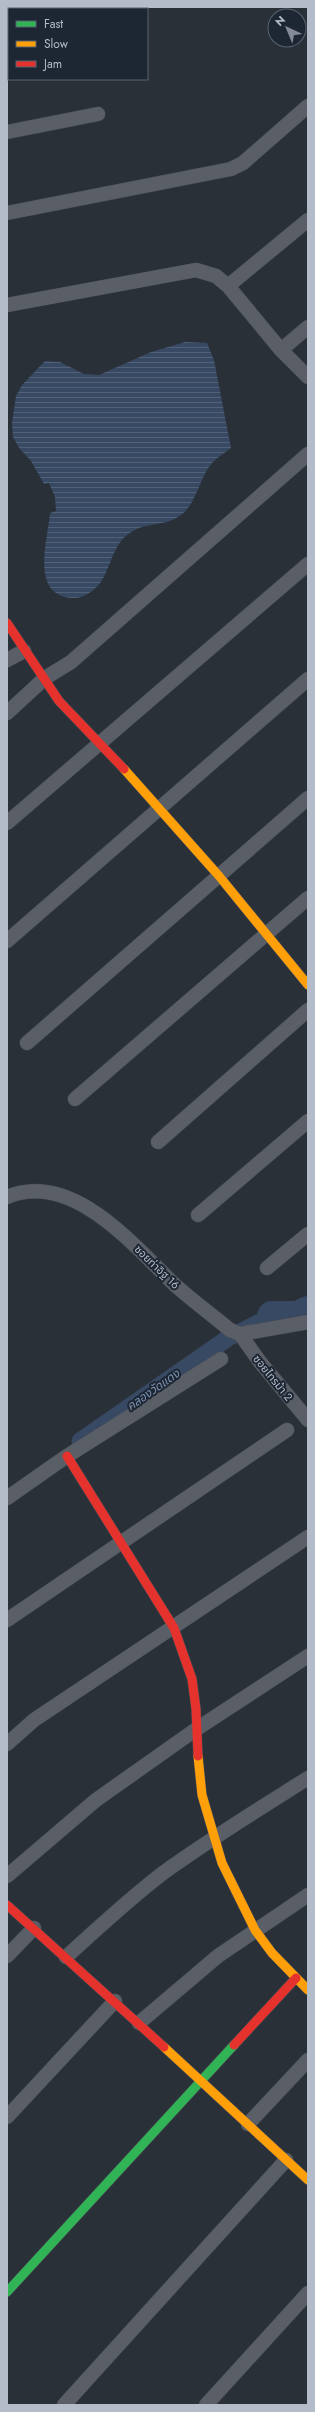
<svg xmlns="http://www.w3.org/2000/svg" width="315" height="2412" viewBox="0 0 315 2412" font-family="Jost,'Noto Sans Thai',sans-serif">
  <defs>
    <pattern id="water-rules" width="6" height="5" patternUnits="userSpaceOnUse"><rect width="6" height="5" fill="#384963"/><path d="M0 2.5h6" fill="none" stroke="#526178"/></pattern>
  </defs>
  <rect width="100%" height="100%" fill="#2a3038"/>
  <!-- water -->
  <path fill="url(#water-rules)" d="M 185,342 L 207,343 L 214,360 L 231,448 C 226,452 219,456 214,461 C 199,476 198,502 181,515 C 163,529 139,519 121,541 C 112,553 109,569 101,582 C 95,590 83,599 73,598 C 29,596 48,540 50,513 L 56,511 L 55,497 L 49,483 L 44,484 L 31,461 L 19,448 L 13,437 L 12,423 L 16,396 L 22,385 L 45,361 L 60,362 L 84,374 L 99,375 L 151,352 Z"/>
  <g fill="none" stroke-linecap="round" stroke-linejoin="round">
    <!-- canal -->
    <path stroke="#384963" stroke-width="17" d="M 80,1441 L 228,1338 L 272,1316"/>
    <!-- river -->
    <path stroke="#384963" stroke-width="30" d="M 272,1316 L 298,1316 L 308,1311"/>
    <defs>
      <path id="street" d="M 7,49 L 9,49
        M 7,132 L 98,114
        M 7,213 L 231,169 L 243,163 L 308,106
        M 228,286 L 308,220
        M 7,305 L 196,270 L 216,276 L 228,286 L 281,350 L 308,377
        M 281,350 L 308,327
        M 7,660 L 24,651
        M 7,713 L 45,678 L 71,662 L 308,454
        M 7,823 L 308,564
        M 7,941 L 308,679
        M 27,1043 L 308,798
        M 75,1099 L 308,898
        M 158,1142 L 308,1010
        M 7,1197 C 72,1170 133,1245 175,1285 C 193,1301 212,1315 230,1330 L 240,1334 L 308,1322
        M 198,1215 L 308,1121
        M 267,1268 L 308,1234
        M 240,1334 L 260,1362 L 308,1420
        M 7,1498 L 67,1456 L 221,1359
        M 7,1620 L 287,1430
        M 7,1744 L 34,1720 L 308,1537
        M 7,1876 L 96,1800 L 195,1730 L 308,1656
        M 7,1956 L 34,1928
        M 66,1957 C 98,1928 129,1899 163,1873 C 210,1839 259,1809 308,1778
        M 139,2023 L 218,1956 L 308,1895
        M 7,2117 L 115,2001
        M 248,2124 L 308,2060
        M 64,2405 L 286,2160
        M 206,2405 L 308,2293"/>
      <path id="fast" d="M 7,2292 L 234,2045"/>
      <path id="slow" d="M 124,769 L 219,876 L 308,985
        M 198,1756 L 202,1795 L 222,1863 L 255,1930 L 272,1953 L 308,1990
        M 164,2047 L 308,2180"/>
      <path id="jam" d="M 7,623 L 59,701 L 124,769
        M 67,1456 L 174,1628 L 192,1679 L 196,1709 L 198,1756
        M 7,1905 L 164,2047
        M 234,2045 L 296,1978"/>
    </defs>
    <!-- street casing -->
    <use href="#street" stroke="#484c53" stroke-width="15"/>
    <!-- fast casing -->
    <use href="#fast" stroke="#484c53" stroke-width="10"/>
    <!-- slow casing -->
    <use href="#slow" stroke="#484c53" stroke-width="10"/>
    <!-- jam casing -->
    <use href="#jam" stroke="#484c53" stroke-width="10"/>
    <!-- street -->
    <use href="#street" stroke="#5a5e66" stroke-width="14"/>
    <!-- fast -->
    <use href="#fast" stroke="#30b455" stroke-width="9"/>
    <!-- slow -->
    <use href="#slow" stroke="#ff9f0a" stroke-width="9"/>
    <!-- jam -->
    <use href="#jam" stroke="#e5322d" stroke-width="9"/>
  </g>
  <g text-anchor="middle" stroke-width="4" stroke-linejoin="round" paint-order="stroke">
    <!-- street labels -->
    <g font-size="11" fill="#b4bcc9" stroke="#1d2633">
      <text transform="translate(157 1267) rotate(44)" y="4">ซอยท่าอิฐ 16</text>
      <text transform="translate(273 1378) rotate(51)" y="4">ซอยไทรม้า 2</text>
    </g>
    <!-- water labels -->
    <g font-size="12" font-style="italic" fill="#7c92b1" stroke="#1d2633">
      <text transform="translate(153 1390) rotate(-35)" y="4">คลองวัดแดง</text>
    </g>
  </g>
  <!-- border -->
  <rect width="315" height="2412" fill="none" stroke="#b4bcc9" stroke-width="16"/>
  <!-- legend -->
  <rect x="8" y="8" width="140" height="72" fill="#1d2633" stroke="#59626f"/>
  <rect x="16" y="21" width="20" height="6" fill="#30b455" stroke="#59626f"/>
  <text x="44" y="28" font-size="12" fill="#b4bcc9">Fast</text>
  <rect x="16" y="41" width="20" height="6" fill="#ff9f0a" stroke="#59626f"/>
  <text x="44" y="48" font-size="12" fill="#b4bcc9">Slow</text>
  <rect x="16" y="61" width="20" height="6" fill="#e5322d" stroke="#59626f"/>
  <text x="44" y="68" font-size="12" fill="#b4bcc9">Jam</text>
  <!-- north arrow -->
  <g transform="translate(287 28) rotate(316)"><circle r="19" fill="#1d2633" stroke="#59626f"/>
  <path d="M0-3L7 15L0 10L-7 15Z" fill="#848b96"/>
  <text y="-6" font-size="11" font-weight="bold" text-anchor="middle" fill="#b4bcc9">N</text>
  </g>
</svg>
